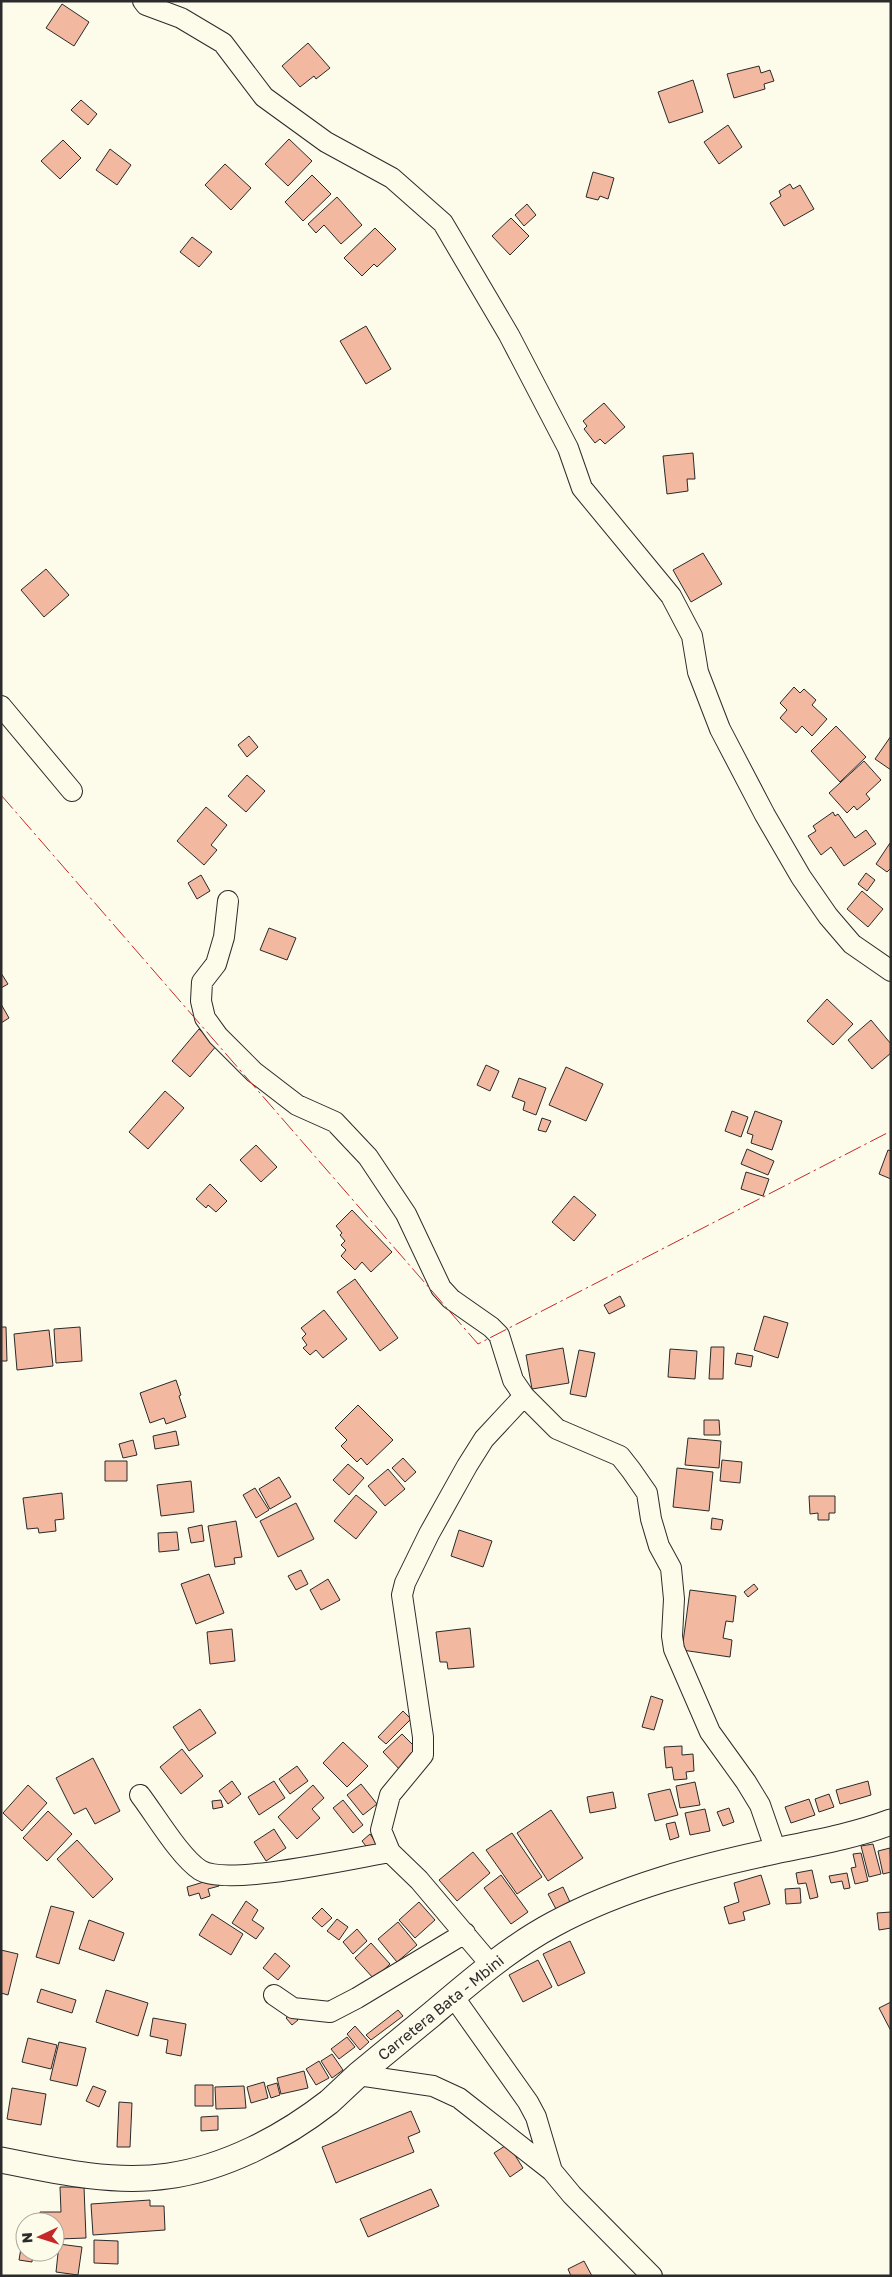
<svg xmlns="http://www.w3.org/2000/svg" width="892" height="2277" viewBox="0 0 892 2277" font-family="'Golos Text',sans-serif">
  <rect width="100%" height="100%" fill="#fdfbea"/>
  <!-- building -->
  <path fill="#f2b8a0" stroke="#2b2b2b" d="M 62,4 L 89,22 L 74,46 L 46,28 Z
    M 308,43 L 330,68 L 316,79 L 314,76 L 300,87 L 282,66 Z
    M 759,66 L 761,73 L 770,70 L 774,81 L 764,84 L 765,89 L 734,98 L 727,74 Z
    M 693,80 L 703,112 L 669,123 L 658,92 Z
    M 81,100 L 97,114 L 88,125 L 71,110 Z
    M 728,125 L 742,147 L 719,164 L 704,142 Z
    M 289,139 L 312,161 L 288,186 L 265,164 Z
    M 63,140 L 81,158 L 60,179 L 41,161 Z
    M 110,149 L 131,165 L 117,185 L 96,170 Z
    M 225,164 L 251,188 L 231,210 L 205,185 Z
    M 593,172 L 614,178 L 608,199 L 600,196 L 598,200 L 586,197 Z
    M 312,175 L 331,194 L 303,221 L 285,202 Z
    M 790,184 L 793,189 L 800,185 L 814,209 L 784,226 L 770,203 L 781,196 L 779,191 Z
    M 337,197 L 362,225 L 341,244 L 324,225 L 316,233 L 308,224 Z
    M 527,204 L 536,215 L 524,226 L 515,215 Z
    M 511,218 L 529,236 L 510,255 L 492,236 Z
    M 375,228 L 396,249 L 377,267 L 374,264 L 362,276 L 344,258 Z
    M 192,237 L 212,252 L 199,267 L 180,252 Z
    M 366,326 L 391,369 L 366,384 L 340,341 Z
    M 604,403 L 625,427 L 605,444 L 600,439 L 595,443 L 584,429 L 587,426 L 583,421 Z
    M 693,453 L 695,479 L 687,479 L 688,491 L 667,494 L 663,456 Z
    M 703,553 L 722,584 L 691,602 L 673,570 Z
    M 46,569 L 69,595 L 44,617 L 21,590 Z
    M 794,687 L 800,693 L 804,689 L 816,700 L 812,705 L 827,719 L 812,736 L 802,726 L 796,733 L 780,718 L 787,710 L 780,703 Z
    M 836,726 L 866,757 L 840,782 L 811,751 Z
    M 249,736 L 258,747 L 247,757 L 238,745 Z
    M 891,736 L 891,770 L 875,759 Z
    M 864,761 L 881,780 L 866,794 L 870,799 L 857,810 L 854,806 L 847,813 L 829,793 Z
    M 247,775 L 265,791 L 246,812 L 228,796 Z
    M 206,807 L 227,825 L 211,845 L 217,850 L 204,865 L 177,841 Z
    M 833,812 L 835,816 L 838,814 L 855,838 L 866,830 L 876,844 L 844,866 L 831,847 L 821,855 L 808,836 L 816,831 L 813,826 Z
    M 890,843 L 891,868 L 887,872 L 876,864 Z
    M 866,873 L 875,880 L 867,891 L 858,884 Z
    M 201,875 L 210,891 L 197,899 L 188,883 Z
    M 862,891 L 883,909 L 868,927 L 847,909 Z
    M 269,928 L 296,938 L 287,960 L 260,950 Z
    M 1,973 L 8,984 L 1,988 Z
    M 827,999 L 853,1024 L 833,1045 L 807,1021 Z
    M 1,1004 L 9,1018 L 1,1023 Z
    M 871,1020 L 891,1044 L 891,1053 L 872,1069 L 848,1040 Z
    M 199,1029 L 217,1045 L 190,1077 L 172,1061 Z
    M 486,1065 L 499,1071 L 490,1091 L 477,1085 Z
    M 566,1067 L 603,1084 L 586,1121 L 549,1105 Z
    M 519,1078 L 546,1088 L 536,1115 L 523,1110 L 525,1102 L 512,1097 Z
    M 165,1091 L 184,1108 L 148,1149 L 129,1132 Z
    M 732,1111 L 748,1117 L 741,1137 L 725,1131 Z
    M 755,1111 L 782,1121 L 772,1150 L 751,1143 L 753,1135 L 747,1133 Z
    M 542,1118 L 551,1121 L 546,1132 L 538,1130 Z
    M 256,1145 L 277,1167 L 261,1182 L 240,1160 Z
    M 747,1149 L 774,1161 L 768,1175 L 741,1164 Z
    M 888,1150 L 891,1151 L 891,1179 L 879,1174 Z
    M 746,1172 L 769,1179 L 763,1196 L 741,1189 Z
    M 210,1184 L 227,1201 L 216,1212 L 208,1205 L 206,1208 L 196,1199 Z
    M 574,1196 L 596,1215 L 574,1241 L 552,1222 Z
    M 352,1210 L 392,1252 L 371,1272 L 362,1262 L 355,1270 L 341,1256 L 346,1250 L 341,1245 L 345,1241 L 340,1235 L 342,1233 L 336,1226 Z
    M 355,1279 L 398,1338 L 380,1351 L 337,1292 Z
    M 620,1296 L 625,1306 L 609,1314 L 604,1305 Z
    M 324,1310 L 347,1339 L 323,1358 L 316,1350 L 310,1355 L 303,1348 L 307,1345 L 302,1338 L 306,1334 L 301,1328 Z
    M 764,1316 L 788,1323 L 778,1358 L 754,1350 Z
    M 1,1327 L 6,1327 L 7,1361 L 1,1361 Z
    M 80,1327 L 82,1361 L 56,1363 L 54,1329 Z
    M 49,1330 L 53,1366 L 17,1370 L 14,1334 Z
    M 711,1347 L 724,1347 L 723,1379 L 709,1379 Z
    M 563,1348 L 569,1383 L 532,1389 L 526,1355 Z
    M 670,1349 L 697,1351 L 695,1379 L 668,1377 Z
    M 579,1350 L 595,1353 L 586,1397 L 570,1394 Z
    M 737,1353 L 753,1356 L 751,1367 L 735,1364 Z
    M 176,1380 L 181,1395 L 179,1396 L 186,1417 L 166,1424 L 164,1418 L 150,1423 L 140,1393 Z
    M 358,1405 L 393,1440 L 367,1465 L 361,1458 L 357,1462 L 341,1446 L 347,1440 L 335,1428 Z
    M 704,1420 L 719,1420 L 720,1435 L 704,1435 Z
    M 176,1431 L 179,1445 L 155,1449 L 153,1436 Z
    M 688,1438 L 721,1441 L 719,1468 L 685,1465 Z
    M 133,1440 L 137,1455 L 123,1458 L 119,1444 Z
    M 403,1458 L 416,1472 L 405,1482 L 392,1468 Z
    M 722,1460 L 742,1462 L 740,1483 L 720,1481 Z
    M 105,1461 L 127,1461 L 127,1481 L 105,1481 Z
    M 348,1464 L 364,1478 L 349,1495 L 333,1480 Z
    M 677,1468 L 713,1472 L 709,1511 L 673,1507 Z
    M 388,1469 L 405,1489 L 385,1506 L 368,1486 Z
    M 279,1477 L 291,1497 L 270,1509 L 259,1489 Z
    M 191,1481 L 194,1512 L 161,1516 L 157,1485 Z
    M 255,1488 L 269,1510 L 256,1518 L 243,1495 Z
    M 62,1493 L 64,1519 L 55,1520 L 56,1531 L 39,1533 L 38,1528 L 27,1529 L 23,1498 Z
    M 356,1495 L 377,1512 L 356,1539 L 334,1521 Z
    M 809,1496 L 835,1496 L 835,1513 L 829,1513 L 829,1520 L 818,1520 L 818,1513 L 810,1514 Z
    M 296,1503 L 314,1539 L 278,1557 L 260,1521 Z
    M 712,1518 L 723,1520 L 721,1530 L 711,1529 Z
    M 236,1521 L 242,1557 L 234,1558 L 235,1564 L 215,1567 L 208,1526 Z
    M 202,1525 L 204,1541 L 191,1543 L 188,1528 Z
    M 459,1530 L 492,1541 L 483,1567 L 451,1556 Z
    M 177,1532 L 179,1550 L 159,1552 L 158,1533 Z
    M 301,1570 L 308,1584 L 296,1590 L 288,1576 Z
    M 209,1574 L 224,1613 L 196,1624 L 181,1584 Z
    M 328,1579 L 340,1600 L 321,1610 L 310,1590 Z
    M 754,1584 L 758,1589 L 748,1597 L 744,1592 Z
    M 690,1590 L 736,1596 L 733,1622 L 726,1621 L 723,1638 L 732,1640 L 730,1657 L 682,1650 Z
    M 470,1628 L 474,1667 L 448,1669 L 447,1662 L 440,1662 L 436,1632 Z
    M 232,1629 L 235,1661 L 210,1664 L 207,1632 Z
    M 651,1696 L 663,1700 L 654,1730 L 642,1727 Z
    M 200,1709 L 216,1733 L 189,1751 L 173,1727 Z
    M 403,1711 L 411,1719 L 386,1744 L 378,1737 Z
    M 402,1734 L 421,1753 L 402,1772 L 383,1752 Z
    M 343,1742 L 368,1766 L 347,1787 L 323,1763 Z
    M 682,1746 L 682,1755 L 693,1754 L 694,1771 L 686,1772 L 687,1779 L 674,1780 L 672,1767 L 666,1768 L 664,1747 Z
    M 182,1749 L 203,1776 L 181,1794 L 160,1767 Z
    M 93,1758 L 120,1811 L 95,1824 L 86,1808 L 74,1814 L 56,1778 Z
    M 297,1766 L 308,1781 L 290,1794 L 279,1779 Z
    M 232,1781 L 241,1794 L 228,1804 L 219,1791 Z
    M 274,1781 L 285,1798 L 259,1815 L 248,1797 Z
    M 868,1781 L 871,1795 L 840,1804 L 836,1790 Z
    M 695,1782 L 700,1805 L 680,1808 L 676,1786 Z
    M 361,1784 L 377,1804 L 363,1815 L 347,1795 Z
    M 28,1785 L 47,1803 L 22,1831 L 3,1813 Z
    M 313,1785 L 324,1798 L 312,1809 L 320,1818 L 297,1839 L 278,1817 Z
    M 670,1789 L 678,1815 L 655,1821 L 648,1794 Z
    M 613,1792 L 616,1808 L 590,1813 L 587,1797 Z
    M 829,1794 L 834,1807 L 819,1812 L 815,1799 Z
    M 809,1799 L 815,1815 L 791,1823 L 785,1807 Z
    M 221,1800 L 223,1807 L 213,1809 L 212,1801 Z
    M 343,1800 L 363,1825 L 353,1833 L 333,1808 Z
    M 729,1808 L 734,1822 L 723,1826 L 717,1812 Z
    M 705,1809 L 710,1831 L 690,1835 L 685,1813 Z
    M 551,1810 L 583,1858 L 548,1881 L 517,1833 Z
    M 48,1811 L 72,1834 L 47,1861 L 23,1838 Z
    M 675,1822 L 679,1837 L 670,1840 L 666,1824 Z
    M 274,1829 L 286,1848 L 266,1861 L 254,1842 Z
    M 512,1833 L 542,1877 L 517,1894 L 486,1850 Z
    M 370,1834 L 377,1844 L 369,1850 L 362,1841 Z
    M 77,1840 L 113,1879 L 93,1898 L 57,1859 Z
    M 873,1844 L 881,1874 L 869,1877 L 861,1846 Z
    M 890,1848 L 891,1872 L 883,1874 L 878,1851 Z
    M 473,1852 L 490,1873 L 457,1901 L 439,1880 Z
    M 861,1853 L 868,1881 L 855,1884 L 851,1868 L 856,1867 L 853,1854 Z
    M 812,1870 L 818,1897 L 810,1899 L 806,1883 L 798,1884 L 796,1873 Z
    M 847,1873 L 850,1888 L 844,1889 L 842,1881 L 831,1883 L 829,1876 Z
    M 501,1875 L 528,1912 L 511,1924 L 484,1888 Z
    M 761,1875 L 770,1904 L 743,1912 L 745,1920 L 729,1924 L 724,1907 L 739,1902 L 734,1883 Z
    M 217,1878 L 219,1886 L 208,1889 L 210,1896 L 201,1899 L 199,1893 L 189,1896 L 187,1887 Z
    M 563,1887 L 570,1902 L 556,1909 L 548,1894 Z
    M 800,1888 L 801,1903 L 786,1904 L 785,1889 Z
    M 246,1901 L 258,1910 L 252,1920 L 264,1928 L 256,1939 L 232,1923 Z
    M 419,1902 L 435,1920 L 415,1938 L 399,1920 Z
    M 51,1906 L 74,1912 L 59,1964 L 36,1957 Z
    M 322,1908 L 332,1918 L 322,1927 L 312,1918 Z
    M 891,1912 L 891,1928 L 879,1930 L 877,1913 Z
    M 212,1914 L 243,1934 L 231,1955 L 199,1935 Z
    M 337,1919 L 348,1927 L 339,1940 L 327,1931 Z
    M 89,1920 L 124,1933 L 114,1961 L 79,1949 Z
    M 398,1922 L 417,1945 L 397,1962 L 378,1939 Z
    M 357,1929 L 367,1941 L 353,1954 L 343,1942 Z
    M 570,1941 L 585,1973 L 558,1986 L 543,1954 Z
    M 371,1943 L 390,1964 L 374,1979 L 355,1958 Z
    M 1,1950 L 18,1954 L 8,1995 L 1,1993 Z
    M 275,1953 L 290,1966 L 278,1980 L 263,1968 Z
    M 538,1960 L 552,1987 L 523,2002 L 509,1975 Z
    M 41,1989 L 76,2000 L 72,2013 L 37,2002 Z
    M 106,1990 L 148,2003 L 138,2036 L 96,2022 Z
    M 891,2002 L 891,2031 L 879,2008 Z
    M 398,2010 L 403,2016 L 371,2040 L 366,2035 Z
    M 292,2013 L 298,2020 L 292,2025 L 286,2018 Z
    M 153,2018 L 186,2024 L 181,2056 L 166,2053 L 168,2040 L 150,2036 Z
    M 355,2026 L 369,2042 L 360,2050 L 347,2034 Z
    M 347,2037 L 355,2047 L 339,2059 L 331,2049 Z
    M 28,2038 L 57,2045 L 51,2069 L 22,2062 Z
    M 59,2042 L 86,2048 L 77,2086 L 50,2080 Z
    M 332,2054 L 343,2070 L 332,2078 L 321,2061 Z
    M 319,2061 L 329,2078 L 316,2085 L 306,2069 Z
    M 304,2071 L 308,2088 L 281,2094 L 277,2078 Z
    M 264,2082 L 268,2098 L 251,2103 L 247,2087 Z
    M 277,2083 L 280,2095 L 271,2098 L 267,2086 Z
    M 195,2085 L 213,2085 L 213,2106 L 195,2106 Z
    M 93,2086 L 106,2091 L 99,2107 L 86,2101 Z
    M 244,2086 L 246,2108 L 216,2109 L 215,2087 Z
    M 12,2088 L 46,2094 L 41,2125 L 7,2119 Z
    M 119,2102 L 132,2103 L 130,2147 L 117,2147 Z
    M 411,2111 L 420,2132 L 408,2137 L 414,2152 L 336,2183 L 322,2147 Z
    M 218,2116 L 218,2130 L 201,2131 L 201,2117 Z
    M 508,2144 L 523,2168 L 510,2177 L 494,2153 Z
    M 60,2187 L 84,2187 L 86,2238 L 59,2239 L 59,2230 L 55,2230 L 55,2222 L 40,2222 L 40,2212 L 61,2212 Z
    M 431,2189 L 439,2206 L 368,2237 L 360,2219 Z
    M 150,2200 L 150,2206 L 164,2206 L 165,2230 L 93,2235 L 91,2204 Z
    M 94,2240 L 118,2241 L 118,2264 L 94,2263 Z
    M 22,2242 L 25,2243 L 25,2252 L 33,2252 L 32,2262 L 19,2260 Z
    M 59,2244 L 82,2247 L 78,2275 L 56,2272 Z
    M 584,2261 L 592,2276 L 571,2276 L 568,2269 Z"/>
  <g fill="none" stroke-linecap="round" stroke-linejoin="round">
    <defs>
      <path id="minor" d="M 143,1 L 146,5 L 181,18 L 223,43 L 264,97 L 326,142 L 392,178 L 443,223 L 509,335 L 568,448 L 582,488 L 671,596 L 692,636 L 698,672 L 720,729 L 765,815 L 801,877 L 828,916 L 852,944 L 891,971
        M 1,706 L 72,791
        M 228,901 L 224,937 L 216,964 L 202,982 L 201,1001 L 205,1018 L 218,1036 L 254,1072 L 297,1105 L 335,1122 L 368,1157 L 406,1214 L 441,1288 L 451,1299 L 491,1327 L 499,1335 L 513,1380 L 524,1396 L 557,1429 L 620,1456 L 631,1470 L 647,1493 L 651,1519 L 659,1546 L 671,1568 L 674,1599 L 672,1636 L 674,1649 L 710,1732 L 746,1782 L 760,1805 L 776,1851
        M 140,1795 C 156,1816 180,1857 200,1870 C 226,1887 354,1858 390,1852
        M 491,1965 L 419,1880 L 390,1852 L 381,1830 L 390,1795 L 423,1755 L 423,1737 L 402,1595 L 405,1583 L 429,1534 L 467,1466 L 484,1439 L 524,1396
        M 274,1995 L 293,2008 L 330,2012 L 357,1998 L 465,1933
        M 453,1996 L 528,2102 L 536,2117 L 552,2171
        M 358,2075 L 433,2086 L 459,2098 L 552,2171 L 572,2195 L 652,2276"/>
      <path id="major" d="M 1,2160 C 55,2171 113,2184 168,2176 C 226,2168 284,2137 329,2102 C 339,2093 348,2084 358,2075 C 382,2055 407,2035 431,2015 C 470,1982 509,1948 554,1924 C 623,1887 700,1867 775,1851 C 814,1843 854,1836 891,1822"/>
    </defs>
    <!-- minor casing -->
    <use href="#minor" stroke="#2b2b2b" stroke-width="22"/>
    <!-- major casing -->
    <use href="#major" stroke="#2b2b2b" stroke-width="27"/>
    <!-- minor -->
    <use href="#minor" stroke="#fdfbea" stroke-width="20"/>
    <!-- major -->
    <use href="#major" stroke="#fdfbea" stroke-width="25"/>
    <!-- power -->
    <path stroke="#c62828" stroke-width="1" stroke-dasharray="18 4 2.5 4" stroke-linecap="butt" d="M 1,795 L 478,1344 L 891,1131"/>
  </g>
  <g text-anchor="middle" stroke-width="4" stroke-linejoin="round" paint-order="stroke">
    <!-- street labels -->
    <g font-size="15" fill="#2b2b2b" stroke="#fdfbea">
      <text transform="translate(441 2008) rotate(-39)" y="5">Carretera Bata - Mbini</text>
    </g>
  </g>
  <!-- border -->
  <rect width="892" height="2277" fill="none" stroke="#2b2b2b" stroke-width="5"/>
  <!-- north arrow -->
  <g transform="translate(40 2237) rotate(266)"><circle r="24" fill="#fdfbea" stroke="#a9a89e"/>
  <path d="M0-4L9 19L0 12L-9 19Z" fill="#c62828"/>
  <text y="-8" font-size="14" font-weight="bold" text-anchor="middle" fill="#2b2b2b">N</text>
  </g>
</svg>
